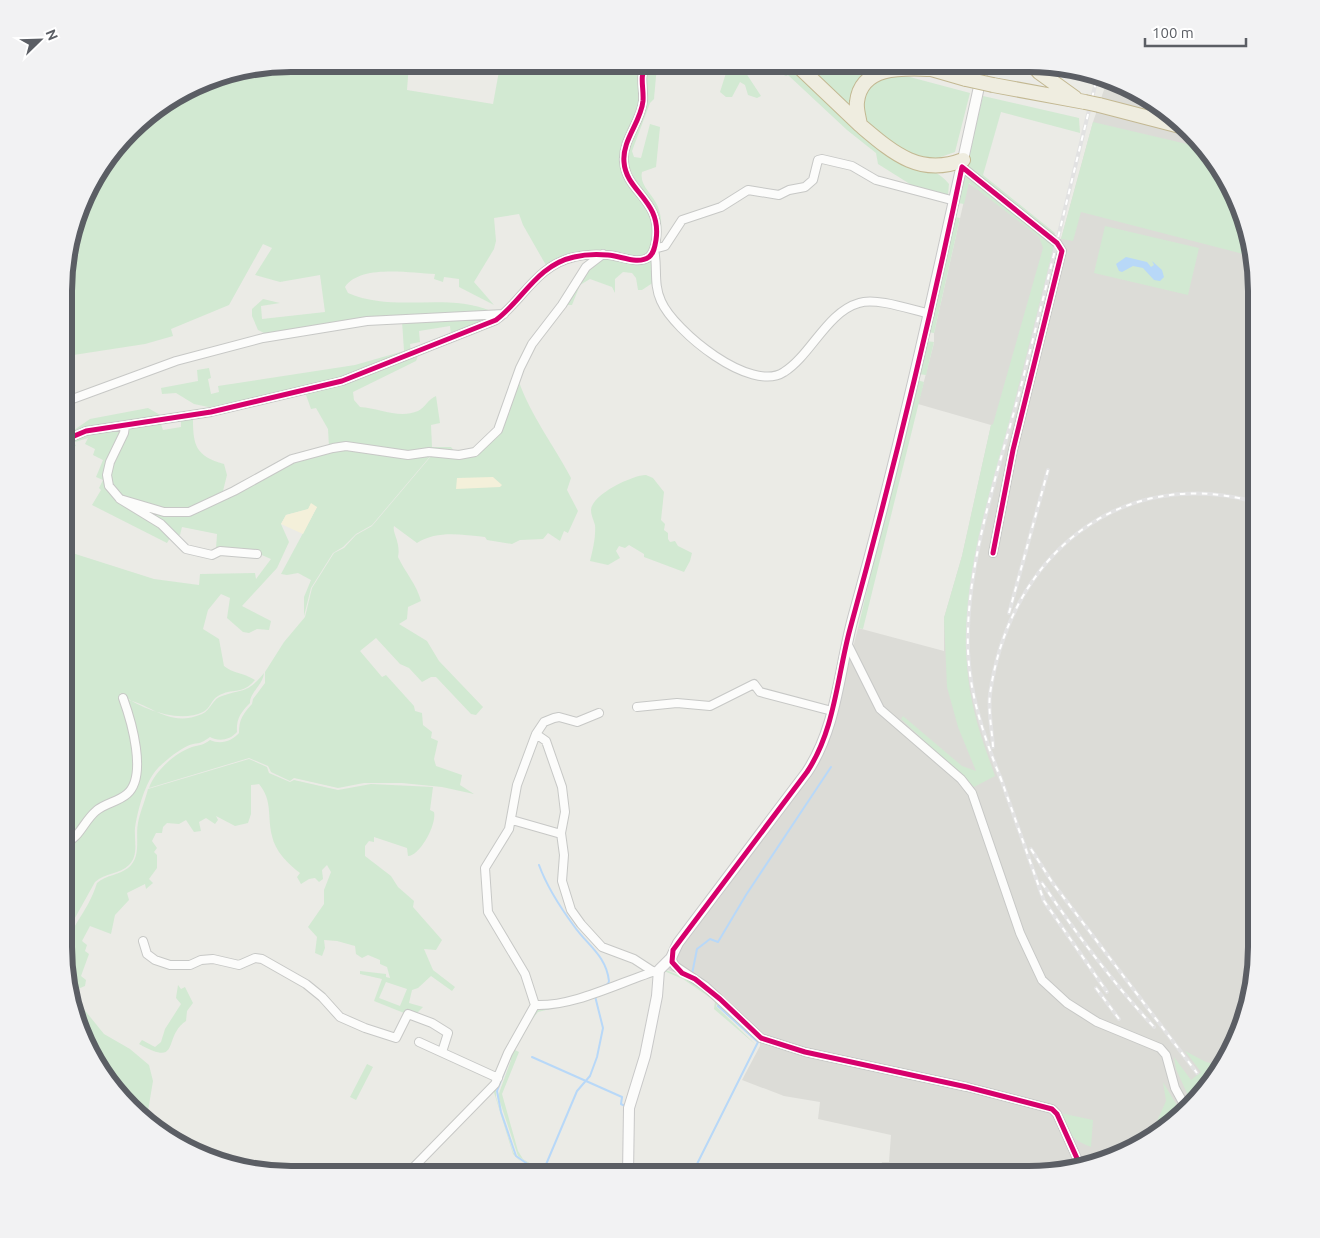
<svg xmlns="http://www.w3.org/2000/svg" width="1320" height="1238" viewBox="0 0 1320 1238" font-family="Ubuntu,sans-serif">
  <rect width="100%" height="100%" fill="#ebebe6"/>
  <!-- industrial -->
  <path fill="#dcdcd7" d="M 1107,81 L 1130,87 L 1200,141 L 1239,204 L 1256,276 L 1256,947 L 1233,1047 L 1179,1118 L 1116,1157 L 1043,1174 L 878,1174 L 882,1162 L 889,1162 L 891,1135 L 818,1119 L 820,1102 L 784,1096 L 742,1080 L 760,1046 L 760,1042 L 717,1003 L 718,1001 L 682,975 L 668,970 L 678,949 L 718,900 L 777,819 L 833,724 L 858,628 L 944,651 L 944,618 L 962,556 L 991,425 L 918,404 L 934,343 L 934,333 L 968,183 L 1061,239 L 1093,122 Z"/>
  <!-- green -->
  <path fill="#d2e9d2" fill-rule="evenodd" d="M 291,64 L 338,64 L 347,69 L 350,64 L 409,64 L 407,90 L 493,104 L 499,71 L 514,73 L 518,64 L 643,64 L 641,100 L 621,155 L 653,217 L 652,247 L 647,255 L 639,258 L 606,252 L 547,267 L 523,225 L 519,214 L 494,218 L 496,241 L 494,249 L 474,282 L 494,305 L 459,287 L 459,279 L 444,277 L 443,282 L 434,279 L 435,274 C 410,273 360,264 345,287 L 348,293 C 393,313 447,292 491,311 L 268,335 L 258,330 L 252,316 L 252,309 L 263,299 L 280,303 L 261,306 L 262,319 L 325,312 L 320,275 L 280,282 L 255,275 L 272,248 L 263,244 L 229,305 L 171,329 L 173,336 L 145,344 L 67,356 L 68,247 L 94,178 L 141,120 L 218,76 Z
    M 648,64 L 661,64 L 656,76 L 654,99 L 650,103 L 632,151 L 634,157 L 641,158 L 650,124 L 660,127 L 656,167 L 642,172 C 639,186 653,194 658,207 C 663,219 661,234 660,247 L 657,247 L 658,223 L 655,206 L 634,178 L 627,162 Z
    M 678,64 L 737,64 L 742,67 L 761,96 L 757,98 L 748,95 L 745,85 L 740,82 L 732,97 L 726,97 L 720,92 L 726,73 L 722,70 L 711,73 L 708,70 Z
    M 770,64 L 792,64 L 884,153 C 905,166 933,163 949,184 L 948,195 L 913,186 L 878,164 L 876,153 L 847,130 L 788,75 L 786,76 L 775,71 Z
    M 800,64 L 858,64 L 879,70 L 854,107 L 847,110 Z
    M 891,72 L 970,93 L 955,152 L 935,159 L 901,153 L 865,124 L 861,103 L 867,88 Z
    M 983,96 L 1079,118 L 1080,133 L 1001,112 L 983,175 L 1055,233 L 1054,237 L 966,167 Z
    M 1093,122 L 1204,148 L 1239,204 L 1251,256 L 1081,212 L 1073,241 L 1061,239 Z
    M 965,174 L 1054,246 L 977,550 C 967,603 961,654 973,706 C 978,730 987,753 995,776 L 974,787 L 901,719 L 903,716 L 962,766 L 976,771 L 958,727 L 947,687 L 944,618 L 962,556 L 991,425 L 993,424 L 1043,248 L 1039,237 L 969,183 L 964,204 L 958,203 Z
    M 955,217 L 960,218 L 934,333 L 928,332 Z
    M 1105,226 L 1199,248 L 1188,295 L 1094,273 Z
    M 607,258 L 651,262 L 654,282 L 642,290 L 638,290 L 636,278 L 632,273 L 623,272 L 615,279 L 615,293 L 612,287 L 590,279 L 580,285 L 572,305 L 564,305 C 576,287 585,265 607,258 Z
    M 493,317 L 451,335 L 450,326 L 419,331 L 420,342 L 410,344 L 411,352 L 360,372 L 213,408 L 194,404 L 176,393 L 162,394 L 161,388 L 198,381 L 197,370 L 209,368 L 211,378 L 208,379 L 211,394 L 219,392 L 218,386 L 355,365 L 404,351 L 402,321 Z
    M 926,341 L 934,342 L 926,375 L 918,374 Z
    M 419,353 L 416,361 L 353,392 L 354,400 L 360,407 C 379,408 399,419 418,411 C 425,408 428,399 436,396 L 440,423 L 431,425 L 432,447 L 451,447 L 455,452 L 412,453 L 329,447 L 328,429 L 316,408 L 311,409 L 305,392 L 362,377 Z
    M 518,379 C 530,415 554,445 571,478 L 567,490 L 578,511 L 568,533 L 564,531 L 560,541 L 548,533 L 543,539 L 520,540 L 512,544 L 487,540 L 485,537 C 461,535 438,530 417,543 L 394,526 C 392,533 401,542 398,557 C 405,572 417,585 421,601 L 408,607 L 407,619 L 399,624 L 427,641 L 439,661 L 483,707 L 476,715 L 471,714 L 436,677 L 431,677 L 422,682 L 409,668 L 400,664 L 376,638 L 360,651 L 382,677 L 386,675 L 414,706 L 415,711 L 422,713 L 423,725 L 432,732 L 431,738 L 438,741 L 434,759 L 436,766 L 462,775 L 460,785 L 474,794 L 442,787 L 402,783 L 364,783 L 338,788 L 294,778 L 290,781 L 271,772 L 268,766 L 249,758 L 149,788 C 154,772 176,752 192,747 C 200,745 203,745 210,740 C 221,745 232,741 239,733 C 239,719 243,714 252,704 L 253,699 L 265,683 L 265,672 L 284,642 L 305,617 L 312,588 L 334,553 L 344,548 L 356,535 L 372,526 L 432,455 L 459,456 L 494,438 Z
    M 917,380 L 924,382 L 863,629 L 858,628 Z
    M 148,408 L 162,416 L 78,429 L 67,435 L 90,419 Z
    M 181,419 L 193,419 C 193,446 196,456 224,464 L 227,475 L 222,495 L 190,510 L 163,509 L 119,494 L 112,485 L 110,479 L 112,462 L 130,429 L 161,424 L 163,430 L 181,427 Z
    M 112,430 L 121,431 L 110,453 L 108,488 L 161,526 L 170,538 L 167,543 L 92,505 L 101,490 L 99,488 L 103,480 L 96,477 L 103,460 L 93,455 L 95,449 L 85,444 L 88,438 L 72,443 L 76,445 L 67,460 L 67,441 L 78,435 Z
    M 343,447 L 433,453 L 372,525 L 356,534 L 343,547 L 333,553 L 311,588 L 304,616 L 304,597 L 311,580 L 298,573 L 287,575 L 281,574 L 317,507 L 286,515 L 281,524 L 289,542 L 277,568 L 242,606 L 271,621 L 269,630 L 257,629 L 249,633 L 243,632 L 227,618 L 230,598 L 221,594 L 208,610 L 203,629 L 219,639 L 224,666 C 232,673 244,673 255,680 C 241,696 233,687 218,696 C 211,700 210,709 203,712 C 178,724 139,708 120,693 L 136,765 L 132,787 L 104,806 L 65,844 L 66,551 L 154,579 L 199,585 L 200,574 L 255,573 L 256,579 L 271,559 L 257,553 L 216,549 L 217,534 L 182,527 L 180,535 L 171,534 L 134,507 L 175,515 L 282,464 Z
    M 646,475 L 653,478 L 664,492 L 661,520 L 665,524 L 664,530 L 668,533 L 668,539 L 670,542 L 675,541 L 678,546 L 692,553 L 690,561 L 684,572 L 644,557 L 644,554 L 629,545 L 625,548 L 619,546 L 616,551 L 620,558 L 608,565 L 590,561 C 593,549 596,537 595,525 C 594,521 591,515 591,510 C 592,494 633,475 646,475 Z
    M 264,673 C 263,685 250,692 250,703 C 241,712 236,719 237,732 C 230,740 219,742 210,737 C 203,742 201,743 193,744 C 183,746 166,760 158,768 C 145,782 138,809 135,828 C 134,841 139,855 129,865 C 120,874 105,873 95,882 L 71,925 L 64,944 L 65,845 L 92,816 L 116,803 L 138,778 L 125,699 C 153,705 169,728 202,714 C 211,710 213,698 222,696 C 244,688 247,694 264,673 Z
    M 249,759 L 267,767 L 269,773 L 290,782 L 294,780 L 338,790 L 371,784 L 433,787 L 430,810 L 434,812 C 437,824 420,856 408,856 L 407,848 L 374,837 L 374,842 L 369,841 L 365,846 L 365,856 L 391,876 L 398,887 L 414,901 L 413,907 L 442,940 L 436,950 L 424,949 L 433,970 L 455,987 L 452,991 L 431,976 L 418,988 L 412,990 L 409,1003 L 423,1007 L 416,1014 L 406,1009 L 404,1013 L 374,1001 L 382,979 L 360,974 L 360,971 L 386,974 L 386,977 L 390,978 L 387,967 L 380,964 L 380,960 L 368,955 L 362,958 L 356,954 L 355,946 L 337,941 L 324,940 L 325,948 L 322,956 L 315,953 L 317,937 L 308,927 L 324,904 L 324,890 L 331,872 L 327,865 L 322,870 L 323,879 L 319,882 L 315,878 L 309,879 L 301,884 L 297,877 L 300,873 C 288,864 275,851 272,836 C 267,816 273,801 259,784 L 251,785 L 251,814 L 248,823 L 235,826 L 216,816 L 218,820 L 215,824 L 206,818 L 199,822 L 201,831 L 194,832 L 186,820 L 179,824 L 167,823 L 163,827 L 162,833 L 156,833 L 152,841 L 157,848 L 154,852 L 157,855 L 157,868 L 149,879 L 153,883 L 146,889 L 145,884 L 127,893 L 129,900 L 115,915 L 111,934 L 90,926 L 82,941 L 87,945 L 85,951 L 89,954 L 81,976 L 86,980 L 85,986 L 73,991 C 50,935 83,928 97,883 C 106,875 119,875 128,868 C 142,857 135,838 138,823 C 140,812 145,801 148,789 ZM 386,982 L 407,989 L 400,1006 L 379,998 Z
    M 666,970 L 695,982 L 719,1001 L 716,1006 L 719,1009 L 756,1045 L 714,1009 L 715,1001 L 683,979 L 664,971 Z
    M 178,985 L 181,989 L 185,987 L 193,1003 L 187,1011 L 186,1021 C 162,1037 182,1068 139,1044 L 142,1040 L 155,1047 L 161,1042 L 165,1029 L 181,1004 L 176,998 Z
    M 594,995 L 594,998 L 538,1012 L 530,1022 L 515,1050 L 519,1052 L 502,1094 L 518,1151 L 523,1159 L 542,1171 L 542,1173 L 518,1156 L 498,1096 L 511,1060 L 509,1059 L 496,1089 L 496,1097 L 513,1152 L 520,1161 L 513,1154 L 493,1089 L 514,1043 L 535,1008 Z
    M 74,997 L 104,1034 L 130,1049 L 149,1065 L 153,1081 L 147,1117 L 120,1097 L 81,1034 Z
    M 1185,1051 L 1206,1062 L 1219,1065 L 1191,1102 L 1176,1069 L 1174,1057 L 1191,1080 L 1201,1072 Z
    M 367,1064 L 373,1067 L 356,1100 L 350,1097 Z
    M 1163,1082 L 1182,1114 L 1146,1138 L 1158,1124 L 1157,1121 L 1166,1101 Z
    M 1060,1113 L 1093,1120 L 1091,1147 C 1070,1139 1069,1132 1060,1113 Z"/>
  <!-- sand -->
  <path fill="#f4f0da" d="M 493,477 L 502,485 L 500,487 L 456,489 L 457,478 Z
    M 311,503 L 317,507 L 303,534 L 281,524 L 286,515 L 308,509 Z"/>
  <!-- water -->
  <path fill="#b8d8f8" d="M 1126,257 L 1147,262 L 1151,267 L 1154,265 L 1152,261 L 1162,270 L 1164,277 L 1160,281 L 1154,280 L 1143,268 L 1133,266 L 1122,272 L 1119,271 L 1116,264 Z"/>
  <g fill="none" stroke-linecap="round" stroke-linejoin="round">
    <!-- stream -->
    <path stroke="#b8d8f8" stroke-width="2" d="M 539,865 C 547,887 560,907 574,926 C 587,945 606,955 609,981 L 608,984 L 600,988
      M 692,974 L 697,949 L 710,939 L 718,942 L 746,895 L 831,767
      M 532,1057 L 622,1097 L 621,1104 L 625,1106
      M 509,1060 L 497,1091 L 501,1112 L 516,1156 L 542,1174 L 577,1091 L 590,1076 L 597,1057 L 603,1028 L 595,996
      M 510,1174 L 508,1170 L 513,1167 L 528,1174
      M 692,1174 L 758,1042 L 718,1006 L 720,1002"/>
    <defs>
      <path id="street" d="M 962,167 L 1057,243 L 1062,251 L 1013,450 L 993,553
        M 930,314 C 912,310 876,297 859,303 C 827,312 811,355 784,372 C 751,394 674,331 661,301 C 653,284 658,267 654,249 L 665,246 L 682,220 L 721,207 L 748,190 L 779,195 L 789,190 L 805,187 L 813,180 L 818,160 L 822,159 L 852,166 L 876,180 L 955,201
        M 67,401 L 176,361 L 263,338 L 367,321 L 504,314
        M 125,426 L 124,433 L 110,462 L 107,475 L 109,486 L 120,499 L 161,524 L 186,549 L 212,555 L 220,551 L 257,554
        M 67,439 L 86,431 L 211,412 L 342,381 L 496,320 C 522,301 537,265 574,257 C 586,254 597,254 608,255 C 621,256 638,265 649,257 C 654,253 655,246 656,240 C 662,200 626,192 624,162 C 622,140 641,122 643,101 C 644,87 639,78 646,64
        M 120,499 L 164,512 L 189,512 L 234,491 L 292,459 L 333,448 L 346,446 L 408,455 L 429,452 L 459,455 L 475,452 L 498,430 L 520,368 L 532,344 L 562,305 L 586,267 L 603,254
        M 847,643 L 880,709 L 961,779 L 972,793 L 1020,933 L 1042,980 L 1067,1003 L 1097,1022 L 1160,1048 L 1166,1055 L 1175,1088 L 1186,1108
        M 637,707 L 677,703 L 710,706 L 754,684 L 760,692 L 832,711
        M 536,734 L 546,741 L 562,787 L 565,812 L 561,833 L 564,855 L 562,881 L 571,910 L 581,924 L 602,947 L 634,959 L 654,972
        M 512,820 L 561,834
        M 65,844 C 80,837 84,821 96,811 C 105,803 118,802 127,794 C 148,776 131,720 123,698
        M 143,941 L 147,954 L 155,960 L 170,965 L 190,965 L 201,960 L 213,959 L 239,965 L 255,958 L 262,959 L 306,984 L 322,997 L 340,1017 L 365,1028 L 396,1038 L 408,1014 L 432,1023 L 448,1033 L 442,1052
        M 671,958 L 675,966 L 705,986 L 761,1038 L 805,1052 L 967,1087 L 1052,1109 L 1057,1114 L 1080,1165
        M 535,1005 L 525,974 L 488,912 L 485,868 L 509,829 L 517,785 L 536,734 L 544,722 L 554,718 L 559,717 L 577,722 L 599,713
        M 419,1042 L 498,1078
        M 407,1174 L 495,1084 L 508,1053 L 535,1005 C 574,1007 622,981 659,970"/>
      <path id="secondary" d="M 628,1174 L 629,1108 L 645,1056 L 657,996 L 659,970 L 671,958 L 678,943 L 807,772 C 837,727 839,670 853,618 C 904,435 943,250 984,64"/>
      <path id="highway" d="M 796,64 L 860,125 C 859,118 856,109 857,102 C 861,65 904,68 930,69
        M 1032,64 L 1039,72 L 1075,98
        M 921,66 L 966,79
        M 993,85 L 1085,102
        M 1099,105 L 1180,126
        M 860,125 C 892,152 919,177 963,160"/>
    </defs>
    <!-- street casing -->
    <use href="#street" stroke="#c7c8c6" stroke-width="10"/>
    <!-- secondary casing -->
    <use href="#secondary" stroke="#c8c8c8" stroke-width="12"/>
    <!-- highway casing -->
    <use href="#highway" stroke="#c3b892" stroke-width="16"/>
    <!-- street -->
    <use href="#street" stroke="#fcfcfb" stroke-width="8"/>
    <!-- secondary -->
    <use href="#secondary" stroke="#fcfcfb" stroke-width="10"/>
    <!-- highway -->
    <use href="#highway" stroke="#efede0" stroke-width="14"/>
    <defs>
      <path id="rail" d="M 1009,613 L 1048,470
        M 993,747 C 992,730 988,711 990,694 C 1009,558 1117,464 1256,502
        M 1000,776 L 1044,901 L 1107,992
        M 1002,782 C 985,739 970,698 968,651 C 965,565 998,473 1020,390 C 1047,286 1071,182 1097,78
        M 1031,849 L 1052,882 L 1197,1073
        M 1042,883 C 1076,933 1112,982 1154,1027
        M 1096,988 L 1119,1019"/>
    </defs>
    <!-- rail casing -->
    <use href="#rail" stroke="#e2e2e2" stroke-width="4"/>
    <!-- rail -->
    <use href="#rail" stroke="#fff" stroke-width="2" stroke-dasharray="5.5" stroke-linecap="butt"/>
    <defs>
      <path id="highway-bridge" d="M 966,79 L 993,85
        M 1085,102 L 1099,105"/>
    </defs>
    <!-- highway-bridge casing -->
    <use href="#highway-bridge" stroke="#c3b892" stroke-width="16" stroke-linecap="butt"/>
    <!-- highway-bridge -->
    <use href="#highway-bridge" stroke="#efede0" stroke-width="14"/>
    <defs>
      <path id="cycleway" d="M 67,439 L 86,431 L 211,412 L 342,381 L 496,320 C 522,301 537,265 574,257 C 586,254 597,254 608,255 C 621,256 638,265 649,257 C 654,253 655,246 656,240 C 662,200 626,192 624,162 C 622,140 641,122 643,101 C 644,87 639,78 646,64
        M 993,553 L 1013,450 L 1062,251 L 1057,243 L 962,167 C 930,322 892,476 850,629 C 837,677 835,730 807,772 L 673,950 L 672,962 L 682,973 L 695,979 L 720,999 L 761,1038 L 805,1052 L 967,1087 L 1052,1109 L 1057,1114 L 1080,1165"/>
    </defs>
    <!-- cycleway casing -->
    <use href="#cycleway" stroke="#fff" stroke-width="8"/>
    <!-- cycleway -->
    <use href="#cycleway" stroke="#d6006c" stroke-width="5"/>
  </g>
  <!-- crop -->
  <path d="M0 0H1320V1238H0ZM291 72H1029A219 219 0 0 1 1248 291V947A219 219 0 0 1 1029 1166H291A219 219 0 0 1 72 947V291A219 219 0 0 1 291 72Z" fill="#f2f2f3" fill-rule="evenodd"/>
  <path fill="none" stroke="#5b5e64" stroke-width="6" d="M291 72H1029A219 219 0 0 1 1248 291V947A219 219 0 0 1 1029 1166H291A219 219 0 0 1 72 947V291A219 219 0 0 1 291 72Z"/>
  <!-- north arrow -->
  <g transform="translate(40 40) rotate(67)" stroke="#ffffff" stroke-width="4" paint-order="stroke">
  <path d="M0-4L9 19L0 12L-9 19Z" fill="#5b5e64"/>
  <text y="-8" font-size="14" font-weight="bold" text-anchor="middle" fill="#5b5e64">N</text>
  </g>
  <!-- scale -->
  <path d="M1145 38v8h101v-8" fill="none" stroke="#5b5e64" stroke-width="2.5"/>
  <text x="1152" y="38" font-size="15" fill="#5b5e64" stroke="#ffffff" stroke-width="4" paint-order="stroke">100 m</text>
</svg>
